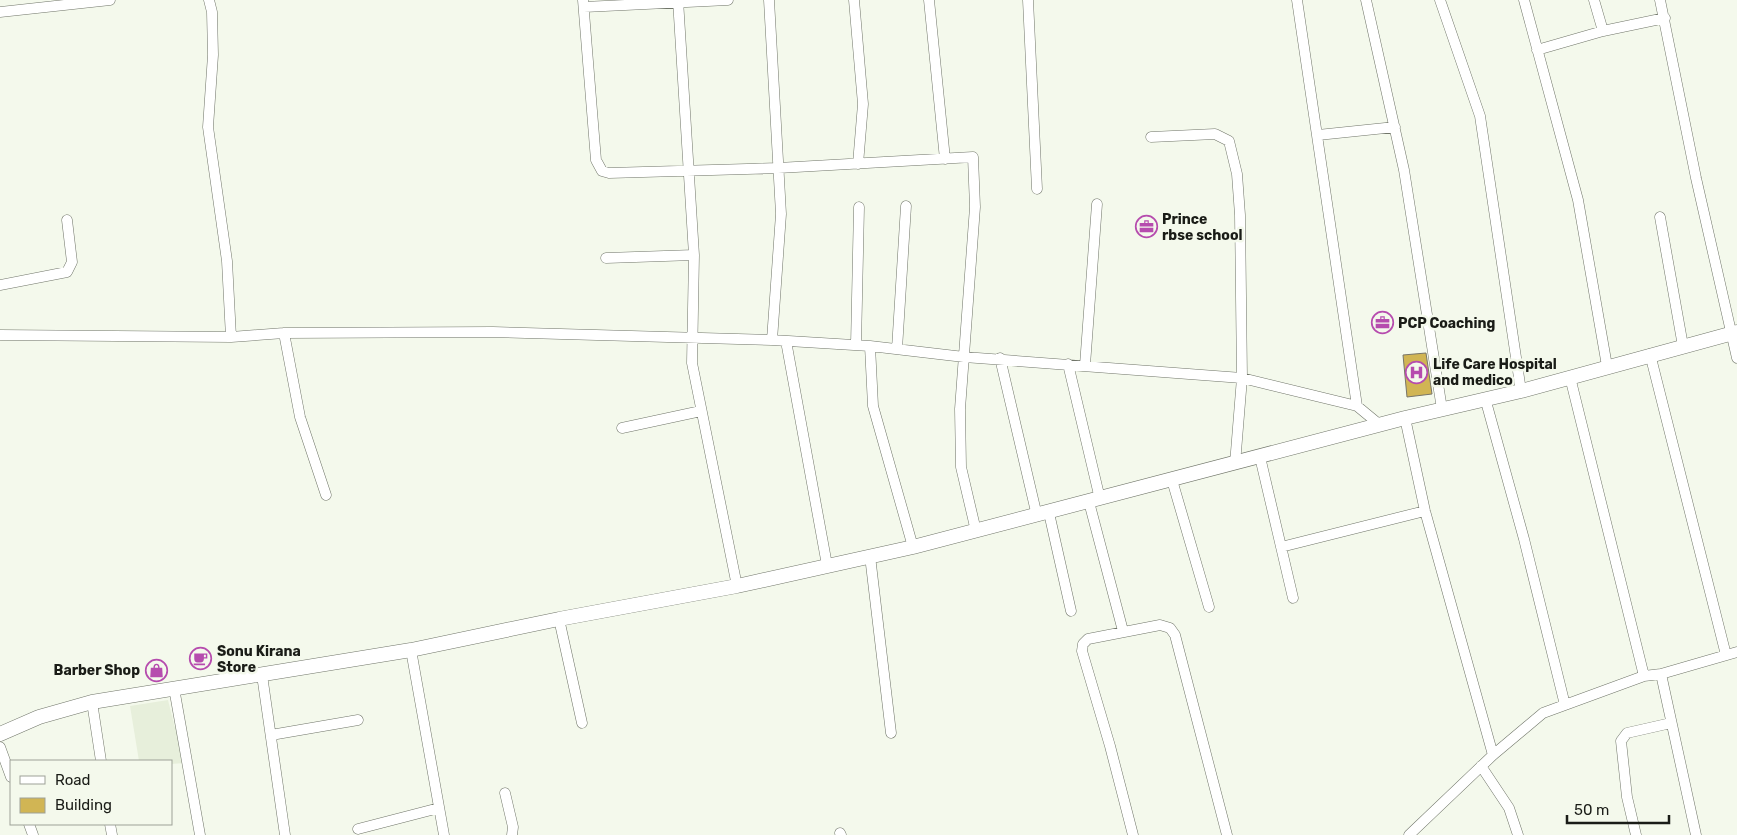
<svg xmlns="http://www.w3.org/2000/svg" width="1737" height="835" viewBox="0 0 1737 835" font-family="Rubik,sans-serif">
  <rect width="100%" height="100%" fill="#f4f9ec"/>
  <!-- built -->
  <path fill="#e7efdb" d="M 168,700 L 175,728 L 178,728 L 185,763 L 171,764 L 171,761 L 139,761 L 130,706 Z"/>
  <!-- building -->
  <path fill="#d1b554" stroke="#787569" d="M 1426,353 L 1432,394 L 1407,397 L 1403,355 Z"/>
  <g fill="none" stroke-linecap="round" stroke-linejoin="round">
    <defs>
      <path id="minor" d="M 209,0 L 212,12 L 213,55 L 208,127 L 227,261 L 231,337
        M 583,0 L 595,148 L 596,160 L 602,171 L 609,173 L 778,168 L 973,157 L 975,207 L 960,409 L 961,467 L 976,531
        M 678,0 L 694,255 L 692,363 L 737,586
        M 769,0 L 781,214 L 772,340
        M 854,0 L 863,104 L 858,164
        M 929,0 L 945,159
        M 1028,0 L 1037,189
        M 1297,0 L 1357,406
        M 1366,0 L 1404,170 L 1442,409
        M 1440,0 L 1480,116 L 1521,391
        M 1524,0 L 1578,200 L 1607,366
        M 1594,0 L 1603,31
        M 1660,0 L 1696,178 L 1737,358
        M 584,7 L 728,0
        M 0,12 L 110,0
        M 1537,50 L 1603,31 L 1665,18
        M 1318,135 L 1395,127
        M 1151,137 L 1215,134 L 1229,141 L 1237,174 L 1240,215 L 1242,378 L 1235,464
        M 1660,217 L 1683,346
        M 606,258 L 694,255
        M 0,285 L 67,272 L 72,262 L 67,220
        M 284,333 L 300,417 L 326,495
        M 0,335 L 231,337 L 284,333 L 493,332 L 772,340 L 870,346 L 964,357 L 1242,378 L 1357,406 L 1380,425
        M 786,341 L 827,565
        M 856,345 L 859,207
        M 870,346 L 873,406 L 913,547
        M 897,349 L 906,206
        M 1650,354 L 1726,655
        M 1000,358 L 1037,516
        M 1068,364 L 1100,499
        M 1085,365 L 1097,204
        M 1570,377 L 1644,676
        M 1485,398 L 1524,539 L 1565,705
        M 1405,418 L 1425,511 L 1493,755
        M 622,428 L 701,411
        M 1260,457 L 1293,598
        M 1172,480 L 1209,607
        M 1089,502 L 1123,631
        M 1049,513 L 1071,611
        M 1281,547 L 1425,511
        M 870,556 L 891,733
        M 559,619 L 582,723
        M 411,650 L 444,835
        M 1661,674 L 1696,835
        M 262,675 L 285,835
        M 174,688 L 200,835
        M 92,702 L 101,761
        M 271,735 L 358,720
        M 0,747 L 11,777
        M 1481,766 L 1509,808 L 1518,835
        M 505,793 L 513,827 L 512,835
        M 29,824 L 33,835
        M 110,824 L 112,835
        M 358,829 L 439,808
        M 840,833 L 841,835
        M 1133,835 L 1110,746 L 1082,651 L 1083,644 L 1088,639 L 1160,625 L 1170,628 L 1175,635 L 1227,835
        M 1409,835 L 1493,755 L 1543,713 L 1644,676 L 1661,674 L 1737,652
        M 1636,835 L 1627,797 L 1621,741 L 1627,733 L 1671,723"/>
      <path id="tertiary" d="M 0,734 L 39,717 L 92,702 L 411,650 L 559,619 L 737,586 L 913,547 L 1405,418 L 1521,391 L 1737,332"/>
    </defs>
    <!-- minor casing -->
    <use href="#minor" stroke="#707569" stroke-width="11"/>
    <!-- tertiary casing -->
    <use href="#tertiary" stroke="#707569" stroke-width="15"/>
    <!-- minor -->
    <use href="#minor" stroke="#fff" stroke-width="10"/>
    <!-- tertiary -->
    <use href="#tertiary" stroke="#fff" stroke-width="14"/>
  </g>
  <!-- icons -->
  <defs>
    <symbol id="office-ring" viewBox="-11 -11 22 22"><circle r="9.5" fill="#f4f9ec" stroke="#b64cae" stroke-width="1.5"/><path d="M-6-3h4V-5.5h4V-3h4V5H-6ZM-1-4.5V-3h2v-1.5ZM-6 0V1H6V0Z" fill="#b64cae"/></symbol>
    <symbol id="hospital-ring" viewBox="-11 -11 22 22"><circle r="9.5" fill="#f4f9ec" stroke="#b64cae" stroke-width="1.5"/><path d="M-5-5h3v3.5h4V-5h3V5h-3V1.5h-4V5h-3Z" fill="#b64cae"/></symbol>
    <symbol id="cafe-ring" viewBox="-11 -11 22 22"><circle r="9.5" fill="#f4f9ec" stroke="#b64cae" stroke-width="1.5"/><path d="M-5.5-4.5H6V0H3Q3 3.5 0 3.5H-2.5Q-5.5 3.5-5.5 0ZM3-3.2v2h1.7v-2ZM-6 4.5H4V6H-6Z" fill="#b64cae"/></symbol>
    <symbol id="shop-ring" viewBox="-11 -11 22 22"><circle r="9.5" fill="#f4f9ec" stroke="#b64cae" stroke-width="1.5"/><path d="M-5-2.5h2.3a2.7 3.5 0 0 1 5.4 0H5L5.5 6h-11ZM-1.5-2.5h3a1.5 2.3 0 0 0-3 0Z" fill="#b64cae"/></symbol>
  </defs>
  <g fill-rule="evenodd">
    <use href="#office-ring" x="1134" y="214" width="25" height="25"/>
    <use href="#office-ring" x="1370" y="310" width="25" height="25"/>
    <use href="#hospital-ring" x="1404" y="360" width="25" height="25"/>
    <use href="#cafe-ring" x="188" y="646" width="25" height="25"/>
    <use href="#shop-ring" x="144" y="658" width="25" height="25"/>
  </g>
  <g text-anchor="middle" stroke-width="5" stroke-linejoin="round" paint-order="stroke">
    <!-- poi labels -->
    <g font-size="14" font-weight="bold" fill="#1a1c17" stroke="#f4f9ec" text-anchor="start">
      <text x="1162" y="224">Prince<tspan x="1162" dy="16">rbse school</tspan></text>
      <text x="1398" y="328">PCP Coaching</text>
      <text x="1433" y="369">Life Care Hospital<tspan x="1433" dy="16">and medico</tspan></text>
      <text x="217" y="656">Sonu Kirana<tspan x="217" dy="16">Store</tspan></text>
      <text x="140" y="675" text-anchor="end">Barber Shop</text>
    </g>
  </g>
  <!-- legend -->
  <rect x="10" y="760" width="162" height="65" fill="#f4f9ec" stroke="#9da197"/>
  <rect x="20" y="776" width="25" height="8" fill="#ffffff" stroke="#9da197"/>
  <text x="55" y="785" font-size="15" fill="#1a1c17">Road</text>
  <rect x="20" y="798" width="25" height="15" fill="#d1b554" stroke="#9da197"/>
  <text x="55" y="810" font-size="15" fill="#1a1c17">Building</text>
  <!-- scale -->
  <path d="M1567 815v8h102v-8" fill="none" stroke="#1a1c17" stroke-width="2.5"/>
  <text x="1574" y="815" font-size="15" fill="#1a1c17" stroke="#f4f9ec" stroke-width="4" paint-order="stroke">50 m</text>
</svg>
